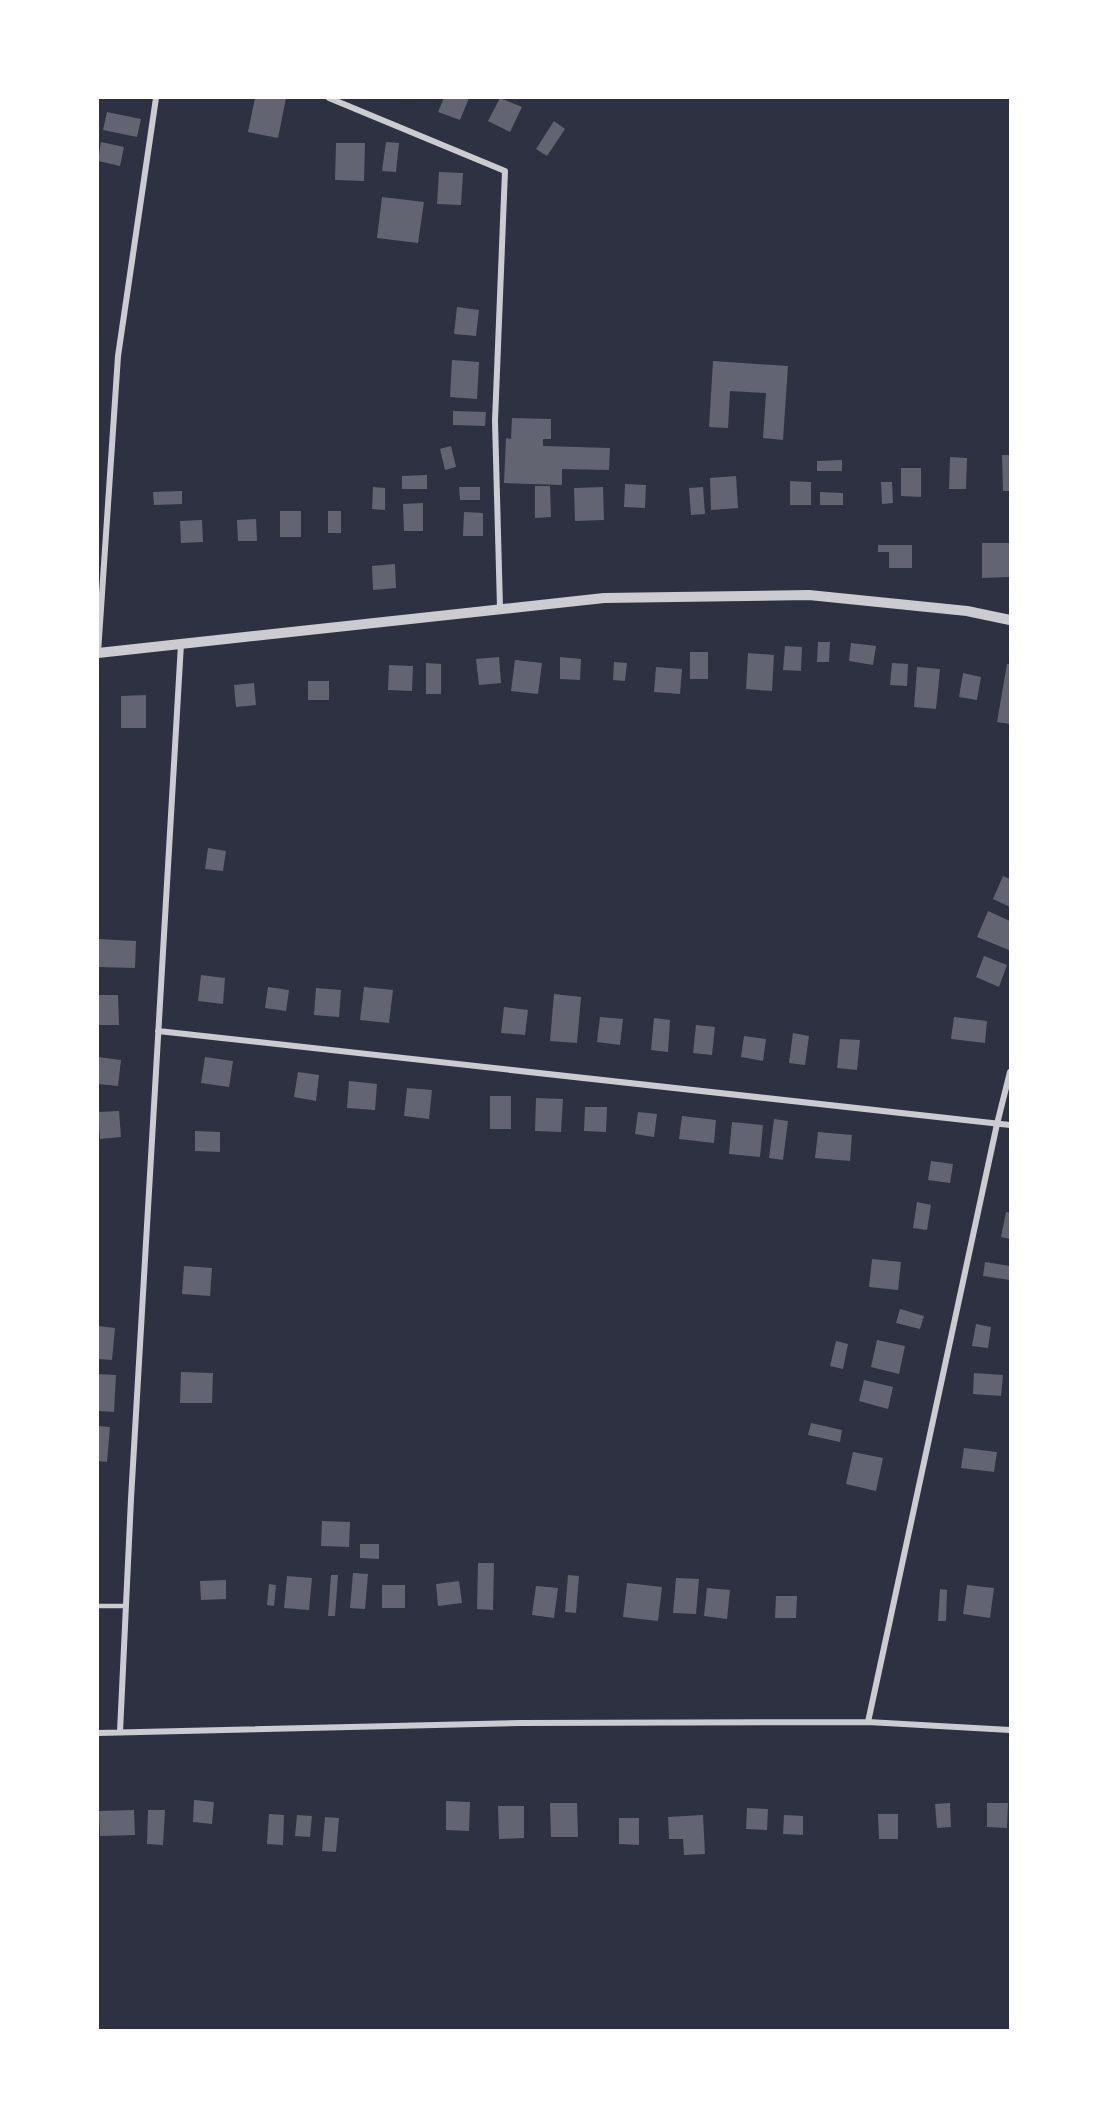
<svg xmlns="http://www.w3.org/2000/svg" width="1108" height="2128" viewBox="0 0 1108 2128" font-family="Lato,sans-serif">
  <rect width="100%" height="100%" fill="#2d3142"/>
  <!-- building -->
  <path fill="#626471" d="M 255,98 L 286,98 L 278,138 L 248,132 Z
    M 444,98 L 469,98 L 460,120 L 438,112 Z
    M 500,98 L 522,107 L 510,132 L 488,121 Z
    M 107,112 L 141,119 L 137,137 L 103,130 Z
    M 554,121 L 565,129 L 547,156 L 536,149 Z
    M 101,142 L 124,147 L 120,166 L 98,161 Z
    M 386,142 L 399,143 L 396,172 L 382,171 Z
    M 336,143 L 365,143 L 364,181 L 335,180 Z
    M 439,172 L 463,173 L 461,205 L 437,204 Z
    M 382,197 L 424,202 L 418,243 L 377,238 Z
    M 457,307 L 479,310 L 476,336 L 454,334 Z
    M 452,360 L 479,362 L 477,399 L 450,397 Z
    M 713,361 L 788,366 L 783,440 L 763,438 L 766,393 L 730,391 L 728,428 L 709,427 Z
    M 453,411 L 486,412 L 485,426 L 453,425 Z
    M 512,418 L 551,419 L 551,439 L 543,439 L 543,446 L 610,448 L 609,470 L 562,469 L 562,485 L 504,483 L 506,438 L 511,439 Z
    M 451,446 L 456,467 L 445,470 L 440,449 Z
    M 1002,455 L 1010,455 L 1010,491 L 1003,491 Z
    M 950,457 L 967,458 L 966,489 L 949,489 Z
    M 842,460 L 842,471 L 817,471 L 817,461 Z
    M 901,468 L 921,468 L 921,497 L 901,496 Z
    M 427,475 L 427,489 L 402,489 L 402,476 Z
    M 736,476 L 738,508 L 711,510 L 710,478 Z
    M 790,481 L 811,482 L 811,505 L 790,505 Z
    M 881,482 L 892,482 L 893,503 L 882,504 Z
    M 625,484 L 646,485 L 645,508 L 624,507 Z
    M 535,486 L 550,486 L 551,517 L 535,518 Z
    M 373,487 L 385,488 L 385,510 L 372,509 Z
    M 459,487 L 480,487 L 480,500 L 460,500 Z
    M 603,487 L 604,520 L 575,521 L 574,488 Z
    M 703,487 L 705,514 L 691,515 L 689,488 Z
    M 182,491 L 182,504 L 154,505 L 153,492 Z
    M 820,492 L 843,493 L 843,505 L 820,505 Z
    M 423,503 L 423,531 L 404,531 L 403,504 Z
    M 280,511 L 301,511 L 301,537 L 280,537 Z
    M 328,511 L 341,511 L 341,533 L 328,533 Z
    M 464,512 L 483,513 L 483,536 L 463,536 Z
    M 256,519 L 257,541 L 238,541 L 237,520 Z
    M 202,520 L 203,542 L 181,543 L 180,521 Z
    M 982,543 L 1010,543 L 1010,577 L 982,578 Z
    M 878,545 L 912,545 L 912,568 L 889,568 L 889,552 L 878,552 Z
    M 395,564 L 396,588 L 373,590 L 372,566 Z
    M 818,642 L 830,642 L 829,662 L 817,662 Z
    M 851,643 L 876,646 L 873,665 L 849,661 Z
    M 785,646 L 802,647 L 801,671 L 783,670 Z
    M 690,652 L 708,652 L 708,679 L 690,679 Z
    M 748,653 L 774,655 L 772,691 L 746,689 Z
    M 499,657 L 501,683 L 479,685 L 476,659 Z
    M 560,657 L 581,659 L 580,680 L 560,679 Z
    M 515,660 L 542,663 L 538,694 L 511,691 Z
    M 614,662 L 627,663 L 625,681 L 613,680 Z
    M 426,663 L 441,664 L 441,694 L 426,694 Z
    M 892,663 L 908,664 L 907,686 L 890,685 Z
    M 1007,664 L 1010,664 L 1010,724 L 997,722 Z
    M 389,665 L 413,666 L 412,691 L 388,690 Z
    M 656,667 L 682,669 L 680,694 L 654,692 Z
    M 917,667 L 940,669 L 936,709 L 914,707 Z
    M 963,673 L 981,677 L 977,700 L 959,697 Z
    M 308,681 L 329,681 L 329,700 L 308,700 Z
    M 254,683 L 256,705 L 236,707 L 234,685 Z
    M 146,695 L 146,728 L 121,728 L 121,696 Z
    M 208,848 L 226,851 L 223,871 L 205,869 Z
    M 1003,876 L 1010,879 L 1010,907 L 993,899 Z
    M 988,911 L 1010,921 L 1010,945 L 1009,950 L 977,937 Z
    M 99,939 L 136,941 L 135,968 L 98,967 Z
    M 984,956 L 1007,965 L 999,987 L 976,977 Z
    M 201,975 L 225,978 L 223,1004 L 198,1001 Z
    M 268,987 L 289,990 L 286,1011 L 265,1008 Z
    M 364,987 L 393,990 L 389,1023 L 360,1020 Z
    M 316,988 L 341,990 L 339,1017 L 314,1015 Z
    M 554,994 L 581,997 L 577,1043 L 550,1041 Z
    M 98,995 L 118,995 L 119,1025 L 98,1025 Z
    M 504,1007 L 528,1010 L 525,1035 L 501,1033 Z
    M 600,1017 L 623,1019 L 620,1045 L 597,1042 Z
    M 954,1017 L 987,1021 L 985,1043 L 951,1039 Z
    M 654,1018 L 670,1020 L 668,1052 L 651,1050 Z
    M 696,1025 L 715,1027 L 712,1055 L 693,1053 Z
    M 793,1033 L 809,1036 L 805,1065 L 789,1063 Z
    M 744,1036 L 766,1039 L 763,1061 L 741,1057 Z
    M 840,1039 L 860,1040 L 857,1070 L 837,1068 Z
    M 98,1057 L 121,1060 L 118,1086 L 98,1084 Z
    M 205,1057 L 233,1061 L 229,1087 L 201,1083 Z
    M 298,1072 L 319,1075 L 316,1101 L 294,1097 Z
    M 349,1081 L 377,1084 L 375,1110 L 347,1108 Z
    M 407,1088 L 432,1090 L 429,1119 L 404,1116 Z
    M 490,1096 L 511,1096 L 511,1129 L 490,1129 Z
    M 536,1098 L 563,1099 L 561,1132 L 535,1131 Z
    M 585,1107 L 607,1107 L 606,1132 L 584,1131 Z
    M 119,1111 L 121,1137 L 100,1139 L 98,1112 Z
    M 638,1112 L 657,1114 L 654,1137 L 635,1134 Z
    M 682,1116 L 716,1120 L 714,1143 L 679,1139 Z
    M 774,1119 L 788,1121 L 783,1160 L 769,1158 Z
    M 732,1122 L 763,1125 L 760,1157 L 729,1154 Z
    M 195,1131 L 220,1132 L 220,1152 L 195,1151 Z
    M 818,1132 L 852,1135 L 850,1161 L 815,1158 Z
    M 931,1161 L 953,1164 L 950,1183 L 928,1180 Z
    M 917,1202 L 931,1205 L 927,1230 L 913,1228 Z
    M 1006,1212 L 1010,1213 L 1010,1239 L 1001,1237 Z
    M 872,1259 L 901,1262 L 898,1290 L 869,1287 Z
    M 985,1262 L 1010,1266 L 1010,1280 L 983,1276 Z
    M 184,1266 L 212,1268 L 210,1296 L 182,1294 Z
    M 900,1309 L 924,1316 L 920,1329 L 896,1323 Z
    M 976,1324 L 991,1327 L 988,1348 L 972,1346 Z
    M 98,1326 L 115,1328 L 112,1360 L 98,1359 Z
    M 877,1340 L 905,1346 L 899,1374 L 871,1367 Z
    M 836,1341 L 848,1344 L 843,1369 L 830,1366 Z
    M 181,1372 L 213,1373 L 212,1403 L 180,1403 Z
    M 974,1373 L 1003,1375 L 1001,1396 L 973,1394 Z
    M 98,1374 L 116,1375 L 114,1412 L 98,1411 Z
    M 864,1380 L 893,1387 L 888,1409 L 859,1401 Z
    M 811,1423 L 842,1430 L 840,1442 L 808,1435 Z
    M 98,1426 L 110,1427 L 107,1462 L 98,1461 Z
    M 964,1448 L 997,1452 L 994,1472 L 961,1468 Z
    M 853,1452 L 883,1458 L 876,1491 L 846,1484 Z
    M 322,1521 L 350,1522 L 349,1547 L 321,1546 Z
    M 360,1544 L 379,1544 L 379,1559 L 360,1558 Z
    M 478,1563 L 494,1563 L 493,1610 L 477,1609 Z
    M 353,1573 L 368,1574 L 365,1609 L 350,1608 Z
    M 331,1575 L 338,1575 L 335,1616 L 328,1616 Z
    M 568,1575 L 579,1576 L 576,1613 L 565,1612 Z
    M 287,1576 L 312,1578 L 309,1610 L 284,1608 Z
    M 676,1578 L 699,1579 L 696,1614 L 673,1613 Z
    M 226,1580 L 226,1599 L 201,1600 L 200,1581 Z
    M 459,1581 L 462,1603 L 438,1606 L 436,1584 Z
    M 627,1583 L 662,1587 L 658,1621 L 623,1617 Z
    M 269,1584 L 276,1585 L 274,1606 L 267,1605 Z
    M 382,1585 L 405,1585 L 405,1608 L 382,1608 Z
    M 967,1585 L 994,1588 L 990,1618 L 963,1614 Z
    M 536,1586 L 558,1588 L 554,1618 L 532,1615 Z
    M 707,1588 L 730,1590 L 727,1619 L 704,1616 Z
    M 940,1589 L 947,1590 L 946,1621 L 938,1621 Z
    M 776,1596 L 797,1596 L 796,1618 L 775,1618 Z
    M 194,1800 L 214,1802 L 212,1824 L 193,1822 Z
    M 446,1801 L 470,1802 L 469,1831 L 446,1830 Z
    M 550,1803 L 577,1803 L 578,1837 L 551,1837 Z
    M 950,1803 L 951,1827 L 937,1828 L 935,1804 Z
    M 987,1803 L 1008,1803 L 1007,1828 L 987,1827 Z
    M 498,1806 L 524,1806 L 524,1838 L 499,1839 Z
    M 747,1808 L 768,1809 L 767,1830 L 746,1829 Z
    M 134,1810 L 135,1835 L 100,1836 L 99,1811 Z
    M 148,1810 L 165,1810 L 163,1845 L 147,1844 Z
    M 269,1814 L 284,1815 L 283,1845 L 267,1844 Z
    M 878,1814 L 898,1814 L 898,1839 L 879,1839 Z
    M 297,1815 L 312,1816 L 310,1837 L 295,1836 Z
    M 703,1815 L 705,1854 L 684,1855 L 683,1839 L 669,1839 L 668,1817 Z
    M 784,1815 L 803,1816 L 803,1835 L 783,1834 Z
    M 325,1817 L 339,1818 L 336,1852 L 322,1851 Z
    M 619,1818 L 639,1818 L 639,1845 L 619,1844 Z"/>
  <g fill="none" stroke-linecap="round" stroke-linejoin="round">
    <!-- service -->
    <path stroke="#caccd0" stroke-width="4.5" d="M 98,1606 L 126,1606"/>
    <!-- minor -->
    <path stroke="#caccd0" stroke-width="6" d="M 329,98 L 505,171 L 495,421 L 500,608
      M 98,653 L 118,356 L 156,98
      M 158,1031 L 1010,1125
      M 868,1722 L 997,1124 L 1010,1072
      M 120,1732 L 131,1499 L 181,644
      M 98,1733 L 521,1723 L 868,1722 L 1010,1730"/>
    <!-- tertiary -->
    <path stroke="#caccd0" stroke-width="10" d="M 98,653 L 604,598 L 809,595 L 967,611 L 1010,620"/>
  </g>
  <!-- border -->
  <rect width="1108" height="2128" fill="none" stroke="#ffffff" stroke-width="198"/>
</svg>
